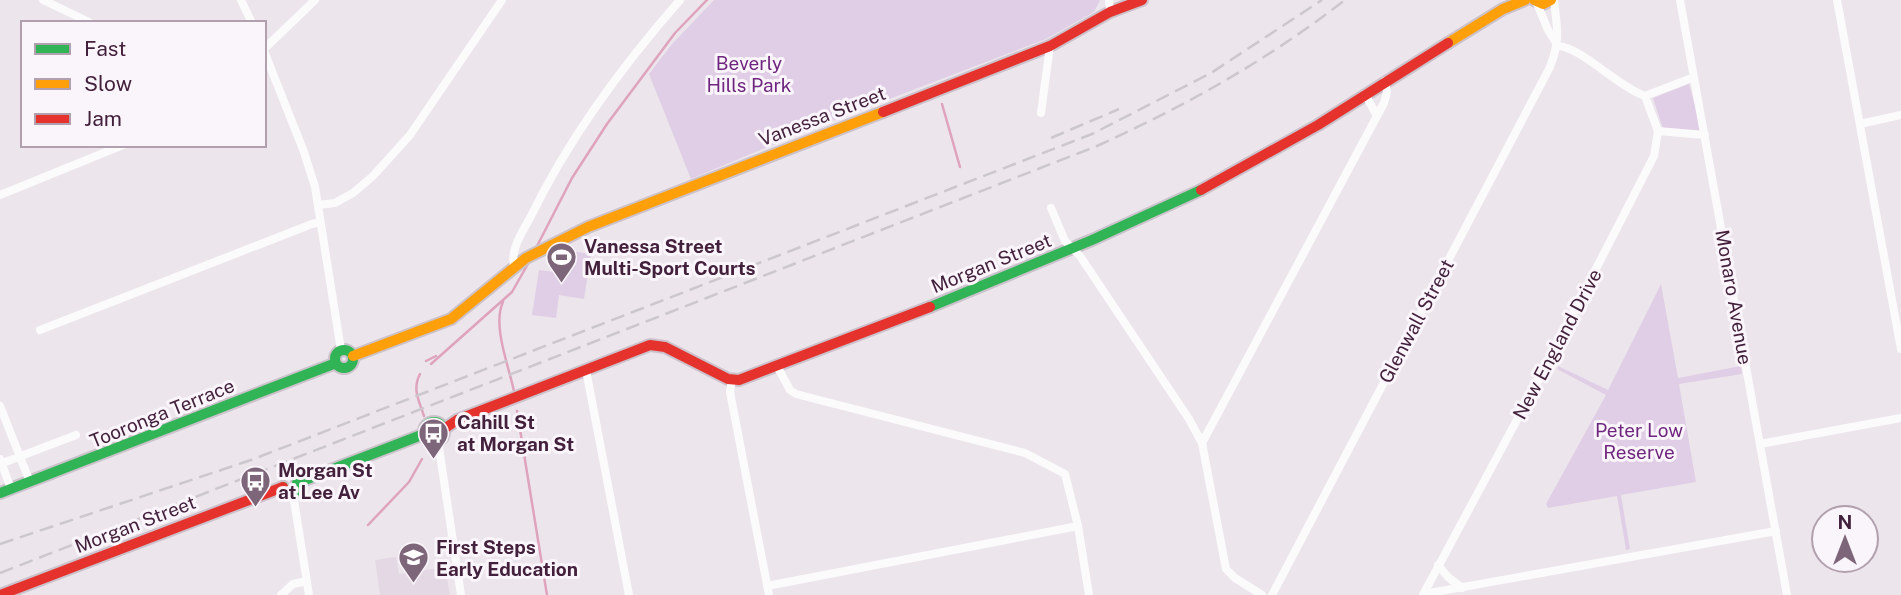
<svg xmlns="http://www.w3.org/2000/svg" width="1901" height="595" viewBox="0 0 1901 595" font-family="'Public Sans',sans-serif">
  <rect width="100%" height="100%" fill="#ece6ec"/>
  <!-- built -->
  <path fill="#e3d8e4" d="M 396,557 L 399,574 L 445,567 L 450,595 L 380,595 L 375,560 Z"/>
  <!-- green -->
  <path fill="#e0cee6" d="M 714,0 L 1100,0 L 1094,12 L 1046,39 L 811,129 L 691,179 L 649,74 L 672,44 Z
    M 1689,84 L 1702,131 L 1663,129 L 1653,98 Z
    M 565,250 L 591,254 L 584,299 L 559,295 L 556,318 L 532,315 L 539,270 L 562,273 Z
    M 1661,284 L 1678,378 L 1741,366 L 1742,374 L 1679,384 L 1696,482 L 1621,495 L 1630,549 L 1626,550 L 1617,496 L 1548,508 L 1546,504 L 1606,395 L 1557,369 L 1558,366 L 1608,390 Z"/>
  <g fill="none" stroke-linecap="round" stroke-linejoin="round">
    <!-- stream -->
    <path stroke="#dfa3bd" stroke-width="2.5" d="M 942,104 L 960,167
      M 535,250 L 572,178 L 607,124 L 675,33 L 707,0
      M 503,302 C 492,325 509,367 514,391
      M 426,361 L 436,356
      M 431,364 L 512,292 L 529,262
      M 420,374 C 412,389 419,401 424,416
      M 517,411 L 547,595
      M 368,525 L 409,482 L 422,459"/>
    <defs>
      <path id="fast" d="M 930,307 L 1092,240 L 1201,190
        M335 359a9 9 0 1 1 18 0a9 9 0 1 1-18 0Z
        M424 432a10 10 0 1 1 20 0a10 10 0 1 1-20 0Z
        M 297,483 L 424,434
        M 283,487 L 286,494 L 293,494 L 298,490 L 297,483
        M 0,493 L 336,363"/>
      <path id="slow" d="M 1534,0 L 1543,4 L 1551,0
        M 1448,43 L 1503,9 L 1525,0
        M 353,356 L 451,319 L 526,258 L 588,227 L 883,112"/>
      <path id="jam" d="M 883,112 L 1050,46 L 1110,12 L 1142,0
        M 1201,190 L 1318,125 L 1448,43
        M 444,429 L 457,420 L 650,345 L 665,347 L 728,379 L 739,380 L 930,307
        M 0,595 L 283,487"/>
    </defs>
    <!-- fast casing -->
    <use href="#fast" stroke="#ccc2cc" stroke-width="14"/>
    <!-- slow casing -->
    <use href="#slow" stroke="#ccc2cc" stroke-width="14"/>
    <!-- jam casing -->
    <use href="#jam" stroke="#ccc2cc" stroke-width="14"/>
    <!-- street -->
    <path stroke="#fcfbfc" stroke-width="8" d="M 43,0 L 89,22
      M 241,0 L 252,23
      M 1109,0 L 1110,12
      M 1680,0 L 1787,595
      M 1837,0 L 1901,349
      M 1536,1 L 1548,30 L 1558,46 C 1581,47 1618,87 1645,96 L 1694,77
      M 264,49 L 315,0
      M 264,51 L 304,152 L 315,187 L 341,350
      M 1365,94 L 1377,116
      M 1041,113 L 1050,46
      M 1860,124 L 1901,115
      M 1658,131 L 1705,135
      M 0,195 L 123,145
      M 318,205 L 335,203 L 353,193 L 373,176 L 410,135 L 502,0
      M 1051,208 L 1065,241 L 1080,256 L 1189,419 L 1202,443 L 1226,569 L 1235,578 L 1262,595
      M 514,266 C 510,249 523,231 531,216 C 569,138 622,66 680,0
      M 40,330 L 312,224 L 320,222
      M 777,366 L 790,390 L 796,394 L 1025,453 L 1065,474 L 1078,526 L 1089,595
      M 586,370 L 629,595
      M 732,380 L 730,392 L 769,595
      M 0,406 L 30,482
      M 438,441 L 461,595
      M 1202,443 L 1384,103 L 1387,92 L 1385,81
      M 1760,444 L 1901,418
      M 0,459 L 11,489
      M 0,464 L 76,435
      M 293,494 L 309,595
      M 1438,565 L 1448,577 L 1462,588
      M 767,586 L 1078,526
      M 1424,594 L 1776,531
      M 281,595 L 293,584 L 307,581
      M 1272,595 L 1550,67 C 1561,38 1557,29 1554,0
      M 1423,595 L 1548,362 L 1654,156 L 1658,131 L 1645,96"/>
    <!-- fast -->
    <use href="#fast" stroke="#30b455" stroke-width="10"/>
    <!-- slow -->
    <use href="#slow" stroke="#ff9f0a" stroke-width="10"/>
    <!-- jam -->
    <use href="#jam" stroke="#e5322d" stroke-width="10"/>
    <!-- rail -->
    <path stroke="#ccc7cc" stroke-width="2.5" stroke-dasharray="14 7" stroke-linecap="butt" d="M 1051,138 L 1119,109
      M 0,544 L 251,460 L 1092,134 L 1211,73 L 1322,0
      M 0,573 L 1097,146 C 1187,105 1266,61 1345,0"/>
  </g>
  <!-- icons -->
  <defs>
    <symbol id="stadium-pin" viewBox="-11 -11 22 30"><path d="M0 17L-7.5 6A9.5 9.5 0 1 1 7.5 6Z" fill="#7e667a" stroke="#faf5fa"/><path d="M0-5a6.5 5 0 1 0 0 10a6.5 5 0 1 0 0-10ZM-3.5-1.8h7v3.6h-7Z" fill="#fff"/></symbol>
    <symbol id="bus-pin" viewBox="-11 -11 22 30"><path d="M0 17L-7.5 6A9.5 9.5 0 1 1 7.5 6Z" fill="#7e667a" stroke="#faf5fa"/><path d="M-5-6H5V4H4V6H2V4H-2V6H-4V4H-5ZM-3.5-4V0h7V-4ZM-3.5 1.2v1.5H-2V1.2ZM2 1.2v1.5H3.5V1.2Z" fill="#fff"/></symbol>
    <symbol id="school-pin" viewBox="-11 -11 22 30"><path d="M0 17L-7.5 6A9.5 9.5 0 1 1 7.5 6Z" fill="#7e667a" stroke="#faf5fa"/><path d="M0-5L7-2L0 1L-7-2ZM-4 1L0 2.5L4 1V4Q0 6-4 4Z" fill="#fff"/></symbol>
  </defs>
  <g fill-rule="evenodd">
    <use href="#stadium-pin" x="544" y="240" width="35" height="47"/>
    <use href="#bus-pin" x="416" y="416" width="35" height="47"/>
    <use href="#bus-pin" x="238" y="464" width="35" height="47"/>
    <use href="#school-pin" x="396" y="540" width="35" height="47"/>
  </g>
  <g text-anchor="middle" stroke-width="6" stroke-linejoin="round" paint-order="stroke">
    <!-- park labels -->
    <g font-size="19" fill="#6e267e" stroke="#faf5fa">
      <text x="749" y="70">Beverly<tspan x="749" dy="22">Hills Park</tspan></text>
      <text x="1639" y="437">Peter Low<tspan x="1639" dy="22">Reserve</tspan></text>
    </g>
    <!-- street labels -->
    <g font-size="19" fill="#43213d" stroke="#faf5fa">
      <text transform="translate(822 116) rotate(-21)" y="7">Vanessa Street</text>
      <text transform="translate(991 263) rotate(-22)" y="7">Morgan Street</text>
      <text transform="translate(1734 297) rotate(80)" y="7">Monaro Avenue</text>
      <text transform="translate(1416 321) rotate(-62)" y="7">Glenwall Street</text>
      <text transform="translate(1557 344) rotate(-62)" y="7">New England Drive</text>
      <text transform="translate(162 413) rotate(-22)" y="7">Tooronga Terrace</text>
      <text transform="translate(135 524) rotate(-21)" y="7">Morgan Street</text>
    </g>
    <!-- poi labels -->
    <g font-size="19" font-weight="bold" fill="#43213d" stroke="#faf5fa" text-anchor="start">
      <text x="584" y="253">Vanessa Street<tspan x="584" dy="22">Multi-Sport Courts</tspan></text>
      <text x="457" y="429">Cahill St<tspan x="457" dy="22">at Morgan St</tspan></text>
      <text x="278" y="477">Morgan St<tspan x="278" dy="22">at Lee Av</tspan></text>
      <text x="436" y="554">First Steps<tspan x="436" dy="22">Early Education</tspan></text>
    </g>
  </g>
  <!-- legend -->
  <rect x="21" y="21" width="245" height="126" fill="#faf5fa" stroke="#b1a0ae" stroke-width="2"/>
  <rect x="35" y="44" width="35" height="10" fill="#30b455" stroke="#b1a0ae" stroke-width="2"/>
  <text x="84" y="56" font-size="21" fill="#43213d">Fast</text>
  <rect x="35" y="79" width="35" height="10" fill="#ff9f0a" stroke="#b1a0ae" stroke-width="2"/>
  <text x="84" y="91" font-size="21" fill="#43213d">Slow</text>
  <rect x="35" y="114" width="35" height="10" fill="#e5322d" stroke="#b1a0ae" stroke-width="2"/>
  <text x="84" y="126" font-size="21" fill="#43213d">Jam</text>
  <!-- north arrow -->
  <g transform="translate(1845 539)"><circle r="33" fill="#faf5fa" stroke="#b1a0ae" stroke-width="2"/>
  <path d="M0-5L12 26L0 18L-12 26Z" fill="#7e667a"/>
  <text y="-10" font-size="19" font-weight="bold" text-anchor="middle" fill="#43213d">N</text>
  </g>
</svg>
